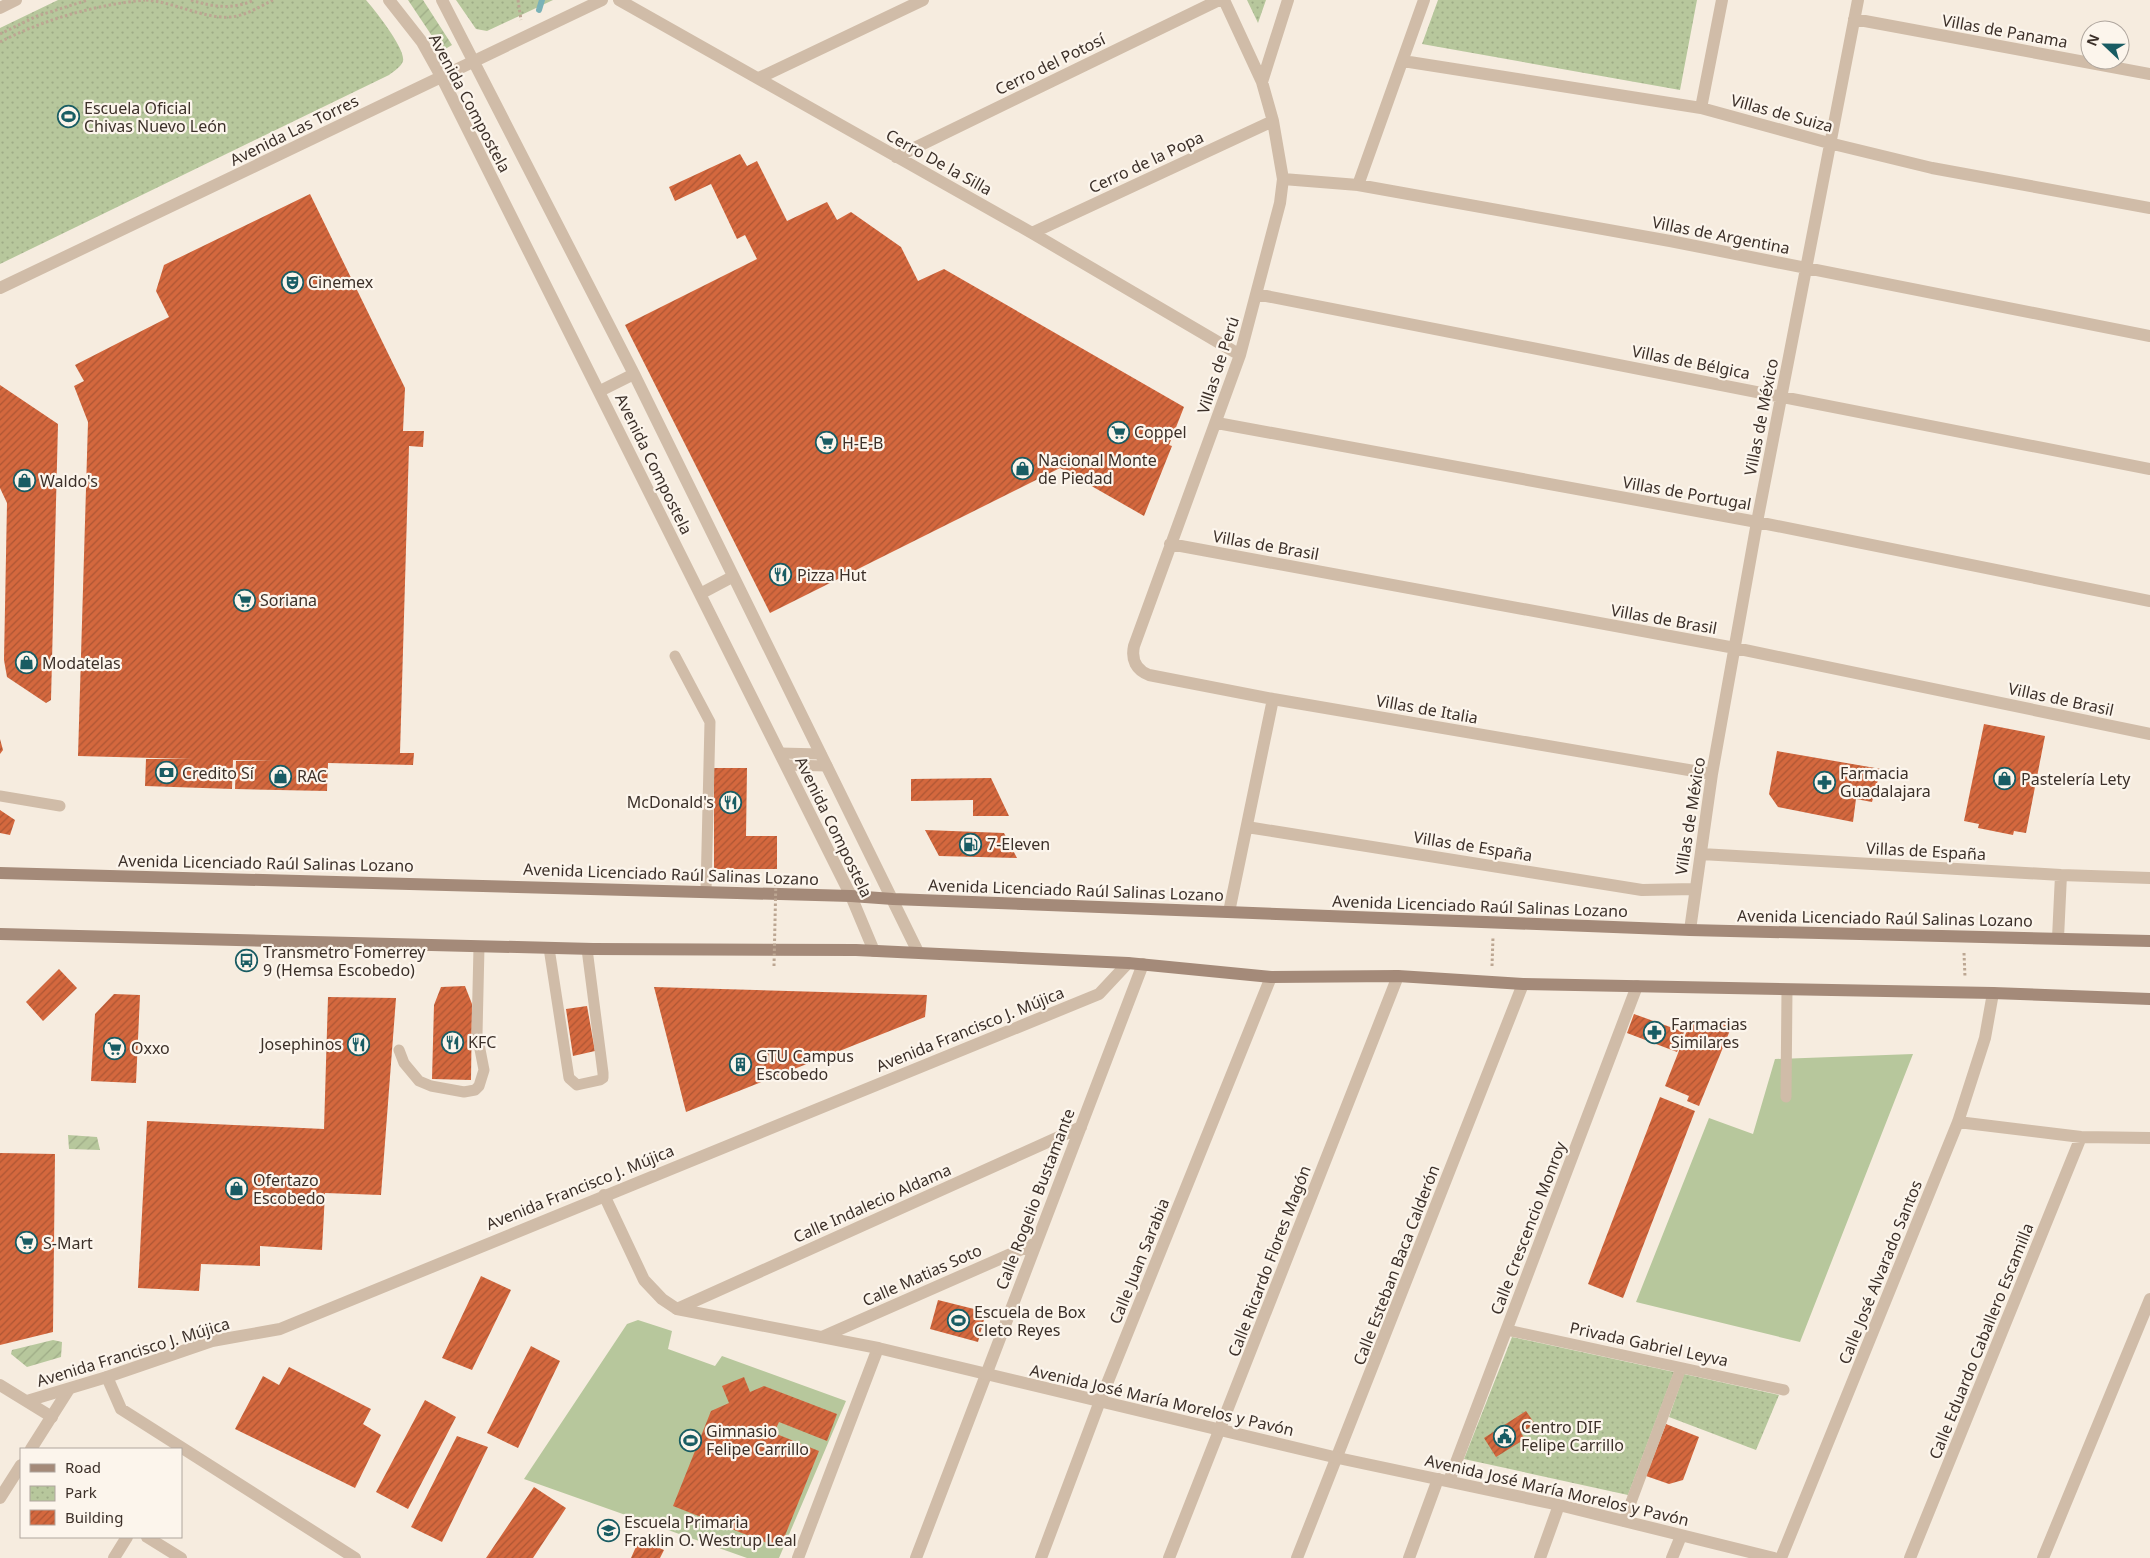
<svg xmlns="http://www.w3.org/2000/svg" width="2150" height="1558" viewBox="0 0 2150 1558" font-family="'Noto Sans',sans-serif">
  <defs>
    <pattern id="park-dots" width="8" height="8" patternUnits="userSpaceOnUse" patternTransform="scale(1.25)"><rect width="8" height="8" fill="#b7c79c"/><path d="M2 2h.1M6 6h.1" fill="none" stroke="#9eab86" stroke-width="1.8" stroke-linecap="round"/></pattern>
    <pattern id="garden-furrows" width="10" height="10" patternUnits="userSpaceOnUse" patternTransform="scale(1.25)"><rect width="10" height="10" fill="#b7c79c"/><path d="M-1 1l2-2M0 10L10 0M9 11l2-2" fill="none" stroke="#9eab86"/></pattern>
    <pattern id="building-hatch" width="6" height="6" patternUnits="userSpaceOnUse" patternTransform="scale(1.25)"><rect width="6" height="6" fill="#d4683e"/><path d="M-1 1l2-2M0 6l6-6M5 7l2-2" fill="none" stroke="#ad5634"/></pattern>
  </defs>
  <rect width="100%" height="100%" fill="#f6ecdf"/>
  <!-- grass -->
  <path fill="#b7c79c" d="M 1913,1054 L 1800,1342 L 1636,1302 L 1709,1118 L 1753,1134 L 1775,1059 Z
    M 638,1320 L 672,1331 L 668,1349 L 715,1366 L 722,1356 L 846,1401 L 779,1558 L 747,1558 L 524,1479 L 627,1324 Z"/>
  <!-- park -->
  <path fill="url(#park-dots)" d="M 58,0 L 366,0 C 374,9 406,49 403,61 C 401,67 394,71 389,75 L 0,264 L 0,28 Z
    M 456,0 L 553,0 L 487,31 L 476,29 Z
    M 1247,0 L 1266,0 L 1258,23 Z
    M 1438,0 L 1697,0 L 1680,90 L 1422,44 Z
    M 1512,1337 L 1674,1372 L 1628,1495 L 1464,1459 Z
    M 1684,1374 L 1779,1395 L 1756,1450 L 1669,1417 Z"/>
  <!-- garden -->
  <path fill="url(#garden-furrows)" d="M 408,0 L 423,0 L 452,45 L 442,51 Z
    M 68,1135 L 97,1137 L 100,1150 L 69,1149 Z
    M 53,1340 L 62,1342 L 61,1357 L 27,1367 L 11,1354 L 12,1350 Z"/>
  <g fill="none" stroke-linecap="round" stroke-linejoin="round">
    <!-- stream -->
    <path stroke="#7ab2b7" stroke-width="6" d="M 539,10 L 542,0"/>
  </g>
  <!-- building -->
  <path fill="url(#building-hatch)" d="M 740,154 L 747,166 L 757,161 L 787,221 L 827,202 L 837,220 L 851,212 L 901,247 L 918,281 L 944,269 L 1184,407 L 1169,445 L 1172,446 L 1144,516 L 1060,468 L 770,613 L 625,325 L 757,259 L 745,235 L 737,239 L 711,184 L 675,201 L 669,187 Z
    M 310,194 L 405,388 L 403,431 L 424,431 L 423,447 L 409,446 L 400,753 L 414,753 L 413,765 L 328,763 L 327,791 L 235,789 L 236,761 L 272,761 L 233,760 L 232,789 L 145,786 L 146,759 L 192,759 L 78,756 L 88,422 L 74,386 L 84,381 L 75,365 L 169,317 L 156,291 L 164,265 Z
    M 0,385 L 58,424 L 51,700 L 46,703 L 7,677 L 4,660 L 7,503 L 0,488 Z
    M 1984,724 L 2045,736 L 2026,833 L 2014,831 L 2013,835 L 1978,828 L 1979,824 L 1964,821 Z
    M 0,739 L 3,750 L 0,754 Z
    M 1777,751 L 1881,769 L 1872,802 L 1856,799 L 1853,822 L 1778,807 L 1769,794 Z
    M 714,768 L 747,768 L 746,836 L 777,836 L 777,869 L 714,869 Z
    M 991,778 L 1009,816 L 973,816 L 973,800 L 911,801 L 911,779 Z
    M 0,810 L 15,820 L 10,835 L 0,833 Z
    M 925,830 L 1004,833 L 1017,858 L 939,856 Z
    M 59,969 L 77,988 L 43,1021 L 26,1002 Z
    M 465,986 L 472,1004 L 471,1080 L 432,1079 L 434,1005 L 441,987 Z
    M 654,987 L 927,995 L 925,1017 L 686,1112 Z
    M 114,994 L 140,995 L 136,1083 L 91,1081 L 95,1014 Z
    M 328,997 L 396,998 L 381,1195 L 325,1193 L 322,1250 L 260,1246 L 260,1266 L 201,1264 L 199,1291 L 138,1288 L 147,1121 L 324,1129 Z
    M 587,1006 L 595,1051 L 573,1056 L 566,1009 Z
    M 1634,1014 L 1684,1032 L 1677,1052 L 1627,1033 Z
    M 1690,1023 L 1733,1023 L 1699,1106 L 1687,1101 L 1689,1096 L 1665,1086 Z
    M 1660,1097 L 1695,1111 L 1623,1298 L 1588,1284 Z
    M 0,1153 L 55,1154 L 53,1332 L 0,1345 Z
    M 481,1276 L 511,1290 L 472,1370 L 442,1358 Z
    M 938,1300 L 986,1312 L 978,1342 L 930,1329 Z
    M 531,1346 L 560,1361 L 518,1448 L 487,1433 Z
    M 289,1367 L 371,1409 L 363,1424 L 381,1435 L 355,1488 L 235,1429 L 263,1376 L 279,1385 Z
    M 744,1377 L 750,1392 L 764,1386 L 837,1414 L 827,1441 L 779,1422 L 774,1433 L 819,1451 L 780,1548 L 673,1506 L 711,1411 L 729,1403 L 722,1386 Z
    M 425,1400 L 456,1417 L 408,1509 L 376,1492 Z
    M 1526,1411 L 1535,1424 L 1521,1433 L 1525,1439 L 1496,1457 L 1484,1438 Z
    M 1666,1424 L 1699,1437 L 1683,1480 L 1669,1484 L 1646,1476 Z
    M 457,1436 L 488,1447 L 442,1542 L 411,1527 Z
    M 534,1487 L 566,1508 L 533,1558 L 486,1558 Z
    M 639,1540 L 664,1550 L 660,1558 L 631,1558 Z"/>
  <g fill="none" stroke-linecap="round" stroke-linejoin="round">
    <!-- path -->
    <path stroke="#bca692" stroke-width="3" stroke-dasharray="2.5 2.5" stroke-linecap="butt" d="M 146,0 C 174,2 204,19 230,17 C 245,16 259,7 273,0
      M 191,0 C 213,7 233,10 254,0
      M 518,0 L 521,20
      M 0,34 L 37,16 L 88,0
      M 0,42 C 45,19 95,5 145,0
      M 1964,953 L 1965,977
      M 1492,966 L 1493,937"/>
    <!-- service -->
    <path stroke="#d0bca8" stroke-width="11" d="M 675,656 L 710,722 L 706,891
      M 780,753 L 821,754
      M 786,765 L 827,766
      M 0,796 L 60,806
      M 549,948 L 569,1078 L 577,1085 L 600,1080 L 603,1078 L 603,1073 L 587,949
      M 399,1050 L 404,1063 L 419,1081 L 431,1086 L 464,1092 L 475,1090 L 479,1086 L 484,1070 L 477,1034 L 479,947
      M 1786,1097 L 1787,990
      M 1507,1330 L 1784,1390
      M 1624,1521 L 1681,1368"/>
    <!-- minor -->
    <path stroke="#d0bca8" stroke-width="12" d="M 619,0 L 1032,233 L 1240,355
      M 1224,0 L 1262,82 L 1273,121 L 1283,179 L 1280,203 L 1240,355 L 1134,646 C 1131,660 1136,670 1149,675 L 1273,699 L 1712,774
      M 1854,19 L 2150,74
      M 1403,61 L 1701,108 L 1829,143 L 1932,168 L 2150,208
      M 759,78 L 923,0
      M 1262,82 L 1288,0
      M 1701,108 L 1722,0
      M 896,157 L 1219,0
      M 1283,179 L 1358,185 L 1670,241 L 2150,336
      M 1358,185 L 1424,0
      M 1032,233 L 1273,121
      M 1256,294 L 2150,469
      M 1217,423 L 1757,522 L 2150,601
      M 1170,544 L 1735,648 L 2150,734
      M 1247,827 L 1642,890 L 1695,889
      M 1701,854 L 2061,875 L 2150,878
      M 1229,912 L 1273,699
      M 1690,930 L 1712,774 L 1757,522 L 1858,0
      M 2058,938 L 2061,875
      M 1958,1122 L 2081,1137 L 2150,1138
      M 677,1309 L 1081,1127
      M 822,1337 L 1036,1243
      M 107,1377 L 121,1409 L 355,1558
      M 31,1449 L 69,1389
      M 1449,1481 L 1637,986
      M 0,1498 L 21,1465
      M 147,1537 L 181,1558
      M 114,1558 L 127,1537
      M 798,1558 L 878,1348
      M 916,1558 L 1143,964
      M 1041,1558 L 1100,1401 L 1271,977
      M 1169,1558 L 1398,976
      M 1297,1558 L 1523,984
      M 1409,1558 L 1438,1479
      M 1540,1558 L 1559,1505
      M 1672,1558 L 1681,1536
      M 1781,1558 L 1958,1122 L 1985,1038 L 1993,993
      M 1910,1558 L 2081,1137
      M 2043,1558 L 2150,1299"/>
    <!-- tertiary -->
    <path stroke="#d0bca8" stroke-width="12" d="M 389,0 L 422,42 L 442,78 L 851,896 L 874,951
      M 442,0 L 634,374 L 918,952
      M 0,8 L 16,0
      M 0,288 L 602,0
      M 600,391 L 634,374
      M 700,594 L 732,577
      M 604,1195 L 644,1280 L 662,1299 L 677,1309 L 878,1348 L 1338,1458 L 1559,1505 L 1774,1558
      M 0,1385 L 52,1417
      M 27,1401 L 107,1377 L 212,1341 L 280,1329 L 1099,994 L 1128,963"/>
    <!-- secondary -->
    <path stroke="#a48a79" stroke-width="12" d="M 0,873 L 851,896 L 893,899 L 1690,930 L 2150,941
      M 0,934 L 593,949 L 856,950 L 1128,963 L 1271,977 L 1398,976 L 1523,984 L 1993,993 L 2150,999"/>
    <!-- path-bridge -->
    <path stroke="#bca692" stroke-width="3" stroke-dasharray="2.5 2.5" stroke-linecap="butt" d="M 774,966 L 776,877"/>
  </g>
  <!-- icons -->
  <defs>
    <symbol id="stadium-ring" viewBox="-11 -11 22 22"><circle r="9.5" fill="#fcf5ec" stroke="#195c63" stroke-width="1.5"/><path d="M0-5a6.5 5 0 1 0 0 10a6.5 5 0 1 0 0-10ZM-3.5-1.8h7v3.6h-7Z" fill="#195c63"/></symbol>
    <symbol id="theatre-ring" viewBox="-11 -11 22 22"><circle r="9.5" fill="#fcf5ec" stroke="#195c63" stroke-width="1.5"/><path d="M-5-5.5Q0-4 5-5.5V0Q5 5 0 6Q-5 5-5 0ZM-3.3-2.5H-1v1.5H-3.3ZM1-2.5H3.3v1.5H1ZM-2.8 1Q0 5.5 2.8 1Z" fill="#195c63"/></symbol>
    <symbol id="supermarket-ring" viewBox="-11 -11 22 22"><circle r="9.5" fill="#fcf5ec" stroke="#195c63" stroke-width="1.5"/><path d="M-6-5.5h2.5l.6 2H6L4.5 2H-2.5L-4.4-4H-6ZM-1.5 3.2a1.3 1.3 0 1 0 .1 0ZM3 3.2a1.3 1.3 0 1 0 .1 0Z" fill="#195c63"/></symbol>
    <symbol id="shop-ring" viewBox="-11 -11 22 22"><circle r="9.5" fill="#fcf5ec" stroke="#195c63" stroke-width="1.5"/><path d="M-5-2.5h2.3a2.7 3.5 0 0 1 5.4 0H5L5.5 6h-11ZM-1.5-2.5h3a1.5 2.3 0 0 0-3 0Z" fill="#195c63"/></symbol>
    <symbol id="restaurant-ring" viewBox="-11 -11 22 22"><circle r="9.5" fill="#fcf5ec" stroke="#195c63" stroke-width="1.5"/><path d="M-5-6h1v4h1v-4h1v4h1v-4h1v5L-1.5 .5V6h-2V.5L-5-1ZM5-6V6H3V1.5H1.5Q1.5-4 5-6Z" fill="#195c63"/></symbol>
    <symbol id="bank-ring" viewBox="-11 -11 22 22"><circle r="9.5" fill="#fcf5ec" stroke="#195c63" stroke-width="1.5"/><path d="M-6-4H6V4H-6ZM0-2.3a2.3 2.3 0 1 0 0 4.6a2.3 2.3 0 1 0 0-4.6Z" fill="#195c63"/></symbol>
    <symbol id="pharmacy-ring" viewBox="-11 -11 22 22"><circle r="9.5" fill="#fcf5ec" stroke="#195c63" stroke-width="1.5"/><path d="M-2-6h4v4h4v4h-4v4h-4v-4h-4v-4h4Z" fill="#195c63"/></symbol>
    <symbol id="fuel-ring" viewBox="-11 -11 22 22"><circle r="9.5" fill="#fcf5ec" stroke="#195c63" stroke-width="1.5"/><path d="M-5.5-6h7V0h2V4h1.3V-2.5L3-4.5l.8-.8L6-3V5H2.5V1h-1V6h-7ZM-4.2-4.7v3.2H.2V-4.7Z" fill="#195c63"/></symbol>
    <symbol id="bus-ring" viewBox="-11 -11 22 22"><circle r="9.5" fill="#fcf5ec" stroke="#195c63" stroke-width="1.5"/><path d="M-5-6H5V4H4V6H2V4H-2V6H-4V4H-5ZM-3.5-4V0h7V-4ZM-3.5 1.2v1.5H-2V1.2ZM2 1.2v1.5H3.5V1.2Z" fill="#195c63"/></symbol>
    <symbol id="building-ring" viewBox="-11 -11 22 22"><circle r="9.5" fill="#fcf5ec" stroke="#195c63" stroke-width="1.5"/><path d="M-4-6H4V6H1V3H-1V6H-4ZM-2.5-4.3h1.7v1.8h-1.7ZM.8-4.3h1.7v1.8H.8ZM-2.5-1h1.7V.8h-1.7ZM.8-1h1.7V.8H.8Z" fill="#195c63"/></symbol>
    <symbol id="civic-ring" viewBox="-11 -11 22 22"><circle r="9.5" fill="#fcf5ec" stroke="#195c63" stroke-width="1.5"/><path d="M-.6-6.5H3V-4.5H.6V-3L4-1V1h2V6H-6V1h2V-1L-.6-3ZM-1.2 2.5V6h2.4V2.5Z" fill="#195c63"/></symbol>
    <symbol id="school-ring" viewBox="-11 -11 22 22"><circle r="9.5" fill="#fcf5ec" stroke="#195c63" stroke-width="1.5"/><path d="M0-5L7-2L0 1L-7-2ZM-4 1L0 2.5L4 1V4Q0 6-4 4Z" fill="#195c63"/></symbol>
  </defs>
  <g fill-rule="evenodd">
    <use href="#stadium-ring" x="56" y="104" width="25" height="25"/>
    <use href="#theatre-ring" x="280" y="270" width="25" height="25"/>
    <use href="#supermarket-ring" x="1106" y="420" width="25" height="25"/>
    <use href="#supermarket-ring" x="814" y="430" width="25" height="25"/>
    <use href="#shop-ring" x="1010" y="456" width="25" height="25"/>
    <use href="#shop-ring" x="12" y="468" width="25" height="25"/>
    <use href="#restaurant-ring" x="768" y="562" width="25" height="25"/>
    <use href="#supermarket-ring" x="232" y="588" width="25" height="25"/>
    <use href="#shop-ring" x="14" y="650" width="25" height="25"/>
    <use href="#bank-ring" x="154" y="760" width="25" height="25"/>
    <use href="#shop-ring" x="268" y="764" width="25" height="25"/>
    <use href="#shop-ring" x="1992" y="766" width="25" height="25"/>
    <use href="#pharmacy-ring" x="1812" y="770" width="25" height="25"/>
    <use href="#restaurant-ring" x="718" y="790" width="25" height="25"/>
    <use href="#fuel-ring" x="958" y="832" width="25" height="25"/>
    <use href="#bus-ring" x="234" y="948" width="25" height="25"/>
    <use href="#pharmacy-ring" x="1642" y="1020" width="25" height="25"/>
    <use href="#restaurant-ring" x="440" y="1030" width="25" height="25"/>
    <use href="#restaurant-ring" x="346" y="1032" width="25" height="25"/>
    <use href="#supermarket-ring" x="102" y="1036" width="25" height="25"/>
    <use href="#building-ring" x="728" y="1052" width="25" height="25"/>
    <use href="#shop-ring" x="224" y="1176" width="25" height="25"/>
    <use href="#supermarket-ring" x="14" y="1230" width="25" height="25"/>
    <use href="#stadium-ring" x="946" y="1308" width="25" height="25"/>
    <use href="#civic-ring" x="1492" y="1424" width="25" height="25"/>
    <use href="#stadium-ring" x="678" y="1428" width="25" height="25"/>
    <use href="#school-ring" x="596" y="1518" width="25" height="25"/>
  </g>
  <g text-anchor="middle" stroke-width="4.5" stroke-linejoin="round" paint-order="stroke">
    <!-- street labels -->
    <g font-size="16" fill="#3c3029" stroke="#fcf5ec">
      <text transform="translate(2005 31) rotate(10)" y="6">Villas de Panama</text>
      <text transform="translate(1050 64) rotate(-26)" y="6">Cerro del Potosí</text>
      <text transform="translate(470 103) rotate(62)" y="6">Avenida Compostela</text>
      <text transform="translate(1782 113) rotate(15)" y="6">Villas de Suiza</text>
      <text transform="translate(294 130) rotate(-26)" y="6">Avenida Las Torres</text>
      <text transform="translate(939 162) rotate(29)" y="6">Cerro De la Silla</text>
      <text transform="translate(1146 162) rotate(-25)" y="6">Cerro de la Popa</text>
      <text transform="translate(1721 235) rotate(11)" y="6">Villas de Argentina</text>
      <text transform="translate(1691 362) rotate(11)" y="6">Villas de Bélgica</text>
      <text transform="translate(1218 365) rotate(-72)" y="6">Villas de Perú</text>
      <text transform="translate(1761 417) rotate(-79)" y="6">Villas de México</text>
      <text transform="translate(654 464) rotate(64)" y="6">Avenida Compostela</text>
      <text transform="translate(1687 493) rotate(10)" y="6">Villas de Portugal</text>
      <text transform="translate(1266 545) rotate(10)" y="6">Villas de Brasil</text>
      <text transform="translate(1664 619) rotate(10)" y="6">Villas de Brasil</text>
      <text transform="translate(2061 699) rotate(12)" y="6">Villas de Brasil</text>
      <text transform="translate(1427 709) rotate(10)" y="6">Villas de Italia</text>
      <text transform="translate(1690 816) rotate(-81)" y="6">Villas de México</text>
      <text transform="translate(834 827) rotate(64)" y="6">Avenida Compostela</text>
      <text transform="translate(1473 846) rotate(9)" y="6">Villas de España</text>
      <text transform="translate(1926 851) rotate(3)" y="6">Villas de España</text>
      <text transform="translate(266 863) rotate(1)" y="6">Avenida Licenciado Raúl Salinas Lozano</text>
      <text transform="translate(671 874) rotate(2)" y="6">Avenida Licenciado Raúl Salinas Lozano</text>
      <text transform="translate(1076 890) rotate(2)" y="6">Avenida Licenciado Raúl Salinas Lozano</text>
      <text transform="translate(1480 906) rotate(2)" y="6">Avenida Licenciado Raúl Salinas Lozano</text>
      <text transform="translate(1885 918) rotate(1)" y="6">Avenida Licenciado Raúl Salinas Lozano</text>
      <text transform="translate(970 1029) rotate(-22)" y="6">Avenida Francisco J. Mújica</text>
      <text transform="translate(580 1187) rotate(-22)" y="6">Avenida Francisco J. Mújica</text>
      <text transform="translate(1035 1199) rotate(-69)" y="6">Calle Rogelio Bustamante</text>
      <text transform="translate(872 1203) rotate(-24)" y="6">Calle Indalecio Aldama</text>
      <text transform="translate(1528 1228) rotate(-69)" y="6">Calle Crescencio Monroy</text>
      <text transform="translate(1139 1261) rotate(-68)" y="6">Calle Juan Sarabia</text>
      <text transform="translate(1269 1261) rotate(-69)" y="6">Calle Ricardo Flores Magón</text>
      <text transform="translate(1396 1265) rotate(-69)" y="6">Calle Esteban Baca Calderón</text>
      <text transform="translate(1880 1272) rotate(-68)" y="6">Calle José Alvarado Santos</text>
      <text transform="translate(922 1275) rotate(-24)" y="6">Calle Matias Soto</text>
      <text transform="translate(1981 1341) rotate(-68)" y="6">Calle Eduardo Caballero Escamilla</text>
      <text transform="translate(1649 1344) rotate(12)" y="6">Privada Gabriel Leyva</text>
      <text transform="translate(133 1352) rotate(-17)" y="6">Avenida Francisco J. Mújica</text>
      <text transform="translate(1162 1400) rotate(13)" y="6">Avenida José María Morelos y Pavón</text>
      <text transform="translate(1557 1490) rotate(13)" y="6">Avenida José María Morelos y Pavón</text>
    </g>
    <!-- poi labels -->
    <g font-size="16" fill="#3c3029" stroke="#fcf5ec" text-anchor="start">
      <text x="84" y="114">Escuela Oficial<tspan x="84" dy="18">Chivas Nuevo León</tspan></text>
      <text x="308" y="288">Cinemex</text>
      <text x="1134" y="438">Coppel</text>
      <text x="842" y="449">H-E-B</text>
      <text x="1038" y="466">Nacional Monte<tspan x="1038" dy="18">de Piedad</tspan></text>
      <text x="40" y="487">Waldo's</text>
      <text x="797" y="581">Pizza Hut</text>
      <text x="260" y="606">Soriana</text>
      <text x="42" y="669">Modatelas</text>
      <text x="182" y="779">Credito Sí</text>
      <text x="1840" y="779">Farmacia<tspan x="1840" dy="18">Guadalajara</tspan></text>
      <text x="297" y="782">RAC</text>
      <text x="2021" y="785">Pastelería Lety</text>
      <text x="714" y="808" text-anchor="end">McDonald's</text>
      <text x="987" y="850">7-Eleven</text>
      <text x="263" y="958">Transmetro Fomerrey<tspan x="263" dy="18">9 (Hemsa Escobedo)</tspan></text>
      <text x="1671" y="1030">Farmacias<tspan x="1671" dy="18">Similares</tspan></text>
      <text x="468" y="1048">KFC</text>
      <text x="342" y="1050" text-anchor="end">Josephinos</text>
      <text x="131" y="1054">Oxxo</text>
      <text x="756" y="1062">GTU Campus<tspan x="756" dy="18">Escobedo</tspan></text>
      <text x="253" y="1186">Ofertazo<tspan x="253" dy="18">Escobedo</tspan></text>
      <text x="43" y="1249">S-Mart</text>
      <text x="974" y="1318">Escuela de Box<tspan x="974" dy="18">Cleto Reyes</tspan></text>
      <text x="1521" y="1433">Centro DIF<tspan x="1521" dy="18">Felipe Carrillo</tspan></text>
      <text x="706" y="1437">Gimnasio<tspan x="706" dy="18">Felipe Carrillo</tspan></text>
      <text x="624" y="1528">Escuela Primaria<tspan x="624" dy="18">Fraklin O. Westrup Leal</tspan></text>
    </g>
  </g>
  <!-- legend -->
  <rect x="20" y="1448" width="162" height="90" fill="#fcf5ec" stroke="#afa69e"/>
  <rect x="30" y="1464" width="25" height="8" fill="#a48a79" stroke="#afa69e"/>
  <text x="65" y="1473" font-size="15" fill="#3c3029">Road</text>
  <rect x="30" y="1486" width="25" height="15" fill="url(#park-dots)" stroke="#afa69e"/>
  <text x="65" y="1498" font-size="15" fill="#3c3029">Park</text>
  <rect x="30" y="1510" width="25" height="15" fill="url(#building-hatch)" stroke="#afa69e"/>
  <text x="65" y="1523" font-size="15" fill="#3c3029">Building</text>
  <!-- north arrow -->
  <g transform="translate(2105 45) rotate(292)"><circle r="24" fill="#fcf5ec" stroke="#afa69e"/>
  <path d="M0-4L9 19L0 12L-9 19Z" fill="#195c63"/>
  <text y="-8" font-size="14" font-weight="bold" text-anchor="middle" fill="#3c3029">N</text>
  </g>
</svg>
